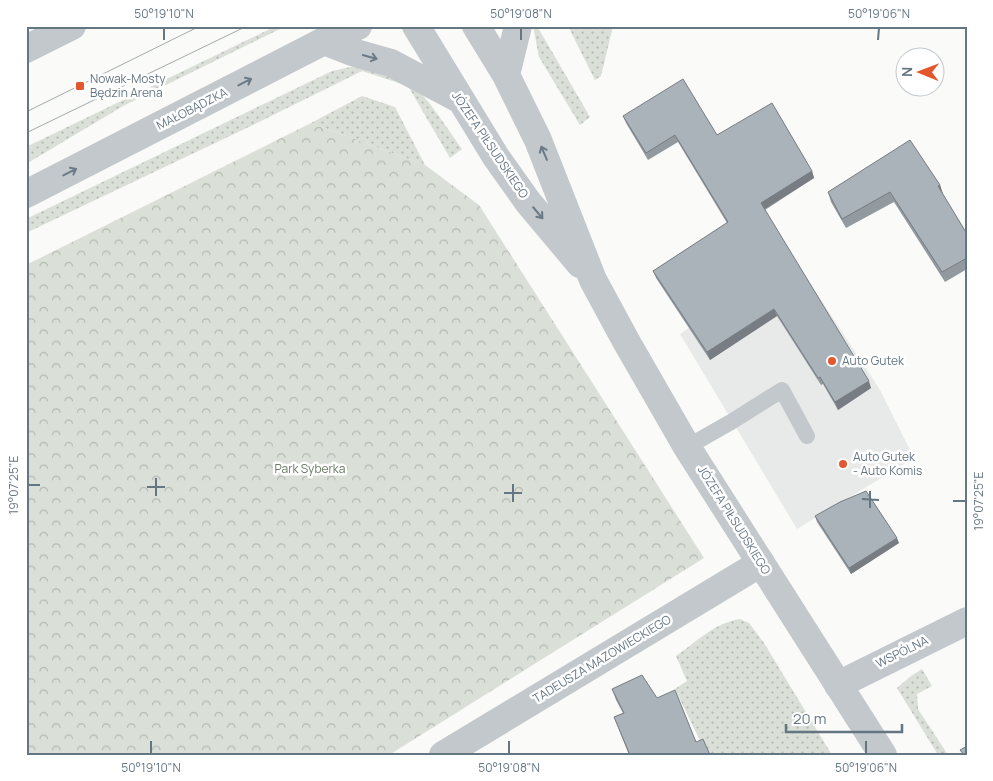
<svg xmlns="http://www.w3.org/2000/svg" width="993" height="781" viewBox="0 0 993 781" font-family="Manrope,sans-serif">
  <defs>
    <pattern id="grass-dots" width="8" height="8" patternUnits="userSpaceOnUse" patternTransform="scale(1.25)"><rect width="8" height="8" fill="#dadfd7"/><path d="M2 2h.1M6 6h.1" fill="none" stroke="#b4b9b4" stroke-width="1.8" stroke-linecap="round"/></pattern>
    <pattern id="park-crowns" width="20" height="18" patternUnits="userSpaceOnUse" patternTransform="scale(1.25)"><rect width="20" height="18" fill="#dadfd7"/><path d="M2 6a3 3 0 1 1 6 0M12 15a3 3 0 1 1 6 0" fill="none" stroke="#b4b9b4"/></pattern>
  </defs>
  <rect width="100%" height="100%" fill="#fafaf8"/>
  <!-- built -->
  <path fill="#e8e9e9" d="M 806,277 L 879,388 L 914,458 L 797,529 L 680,334 L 755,282 L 771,297 Z"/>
  <!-- grass -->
  <path fill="url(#grass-dots)" d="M 276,26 L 286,26 L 123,106 L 26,164 L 26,147 Z
    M 533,26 L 537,26 L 590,117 L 580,125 L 539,57 Z
    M 568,26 L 613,26 L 601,76 L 595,80 Z
    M 355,66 C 372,67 391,71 406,80 C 426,93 447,129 462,149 L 450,158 L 408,86 L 362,71 L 255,124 L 26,233 L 26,219 L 332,71 Z
    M 362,96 L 395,107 L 425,165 L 311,123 Z
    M 740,619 L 749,623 L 764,643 L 832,755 L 707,755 L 675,689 L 687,681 L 676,656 C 695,643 716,622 740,619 Z
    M 922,669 L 932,686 L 917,694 L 918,709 L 948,755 L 938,755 L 897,688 L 911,676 Z"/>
  <!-- park -->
  <path fill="url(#park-crowns)" d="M 311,123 L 425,165 L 479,205 L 704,558 L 389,755 L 26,755 L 26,265 Z"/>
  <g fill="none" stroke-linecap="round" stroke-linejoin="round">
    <!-- service -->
    <path stroke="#c3c8cc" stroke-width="16" d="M 687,447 L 731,422 L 782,390 L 807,436"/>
    <!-- minor -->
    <path stroke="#c3c8cc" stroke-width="28" d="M 838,685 L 967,621
      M 443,755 L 761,563"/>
    <!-- tertiary -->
    <path stroke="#c3c8cc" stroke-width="28" d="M 416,26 L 496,157 L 528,202 L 580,264
      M 476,26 L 506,75 L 538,140 L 593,280 L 626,341 L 687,447 L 883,755
      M 324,41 L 352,52 L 391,63 L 459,99
      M 26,49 L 72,26
      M 506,75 L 518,26
      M 26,194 L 324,41 L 358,26"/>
    <!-- tram -->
    <path stroke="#a2aab0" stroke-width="1" d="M 26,112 L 200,26
      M 26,133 L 247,26"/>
  </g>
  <!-- wall -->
  <path fill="#929a9f" d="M 623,116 L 717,135 L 812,171 L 814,178 L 765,210 L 871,388 L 838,410 L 823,384 L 821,385 L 777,316 L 710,360 L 656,278 L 653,271 L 727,223 L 678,142 L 648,160 L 626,123 Z
    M 940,185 L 943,195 L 967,234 L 967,269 L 945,282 L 894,202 L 846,228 L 831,202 L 828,192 Z
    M 815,516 L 899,543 L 851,574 L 817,522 Z
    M 612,689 L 657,698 L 696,742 L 710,755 L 629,755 L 614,717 L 623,713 L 616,700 Z"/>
  <!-- shaded-wall -->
  <path fill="#777d82" d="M 812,171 L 814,178 L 763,210 L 761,203 Z
    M 940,185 L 943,194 L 941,196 L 938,186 Z
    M 774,309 L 777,316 L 710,360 L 707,352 Z
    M 869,381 L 871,388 L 838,410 L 835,402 Z
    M 897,538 L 899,543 L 851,574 L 849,568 Z"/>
  <!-- building -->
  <path fill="#aab3b9" stroke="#777d82" d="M 683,79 L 717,135 L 772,103 L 812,171 L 761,203 L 869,381 L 835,402 L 820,377 L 818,378 L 774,309 L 707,352 L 653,271 L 728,222 L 675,135 L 646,153 L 623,116 Z
    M 910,140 L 940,185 L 938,186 L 967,234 L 967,258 L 942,272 L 890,192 L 842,219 L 828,192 Z
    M 866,491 L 897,538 L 849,568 L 815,516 L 840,502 Z
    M 642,675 L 657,698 L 675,690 L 696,742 L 703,739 L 710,755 L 630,755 L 614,717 L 624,713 L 612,689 Z
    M 967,746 L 967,755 L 964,755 L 960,750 Z"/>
  <!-- one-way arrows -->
  <defs><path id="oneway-shaft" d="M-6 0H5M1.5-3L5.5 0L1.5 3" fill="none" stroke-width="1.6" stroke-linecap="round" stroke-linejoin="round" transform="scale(1.25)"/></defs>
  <g stroke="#6a7a87">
    <use href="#oneway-shaft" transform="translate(370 57) rotate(16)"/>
    <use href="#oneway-shaft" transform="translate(245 82) rotate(-27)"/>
    <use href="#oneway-shaft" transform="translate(544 153) rotate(-113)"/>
    <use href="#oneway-shaft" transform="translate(70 172) rotate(-27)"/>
    <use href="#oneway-shaft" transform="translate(538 213) rotate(50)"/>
  </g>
  <!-- ticks -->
  <path fill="none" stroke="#657683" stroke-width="2" d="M 164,40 L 164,28M 521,40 L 521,28M 878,40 L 879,28M 28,485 L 40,485M 147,487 L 165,487M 504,493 L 522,493M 156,496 L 156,478M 862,499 L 879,500M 953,501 L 966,501M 513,502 L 513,484M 870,508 L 870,491M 151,754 L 151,741M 509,754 L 509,741M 866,754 L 866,741"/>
  <!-- markers -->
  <g fill="#e4572e" stroke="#fff" stroke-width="2">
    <rect x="75" y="81" width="10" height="10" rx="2.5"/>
    <circle cx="832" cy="361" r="5"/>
    <circle cx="843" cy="464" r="5"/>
  </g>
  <g text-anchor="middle" stroke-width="5" stroke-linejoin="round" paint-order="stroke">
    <!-- poi labels -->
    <g font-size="12" fill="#657683" stroke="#fff" text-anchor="start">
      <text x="90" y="83">Nowak-Mosty<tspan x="90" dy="14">Będzin Arena</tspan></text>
      <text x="842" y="365">Auto Gutek</text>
      <text x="853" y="461">Auto Gutek<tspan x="853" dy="14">- Auto Komis</tspan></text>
    </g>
    <!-- street labels -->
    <g font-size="12" fill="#657683" stroke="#fff">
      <text transform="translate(192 109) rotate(-27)" y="4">MAŁOBĄDZKA</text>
      <text transform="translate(490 145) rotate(56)" y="4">JÓZEFA PIŁSUDSKIEGO</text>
      <text transform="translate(734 520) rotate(58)" y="4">JÓZEFA PIŁSUDSKIEGO</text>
      <text transform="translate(902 652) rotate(-26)" y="4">WSPÓLNA</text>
      <text transform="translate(602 659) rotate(-31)" y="4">TADEUSZA MAZOWIECKIEGO</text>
    </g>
    <!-- park labels -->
    <g font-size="12" fill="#687a64" stroke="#fff">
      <text x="310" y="473">Park Syberka</text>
    </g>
  </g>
  <!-- border -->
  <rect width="993" height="781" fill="none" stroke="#ffffff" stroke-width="55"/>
  <!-- north arrow -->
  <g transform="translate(920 72) rotate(271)"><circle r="24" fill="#ffffff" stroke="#c1c8cd"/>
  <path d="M0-4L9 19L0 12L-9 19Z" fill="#e4572e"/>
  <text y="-8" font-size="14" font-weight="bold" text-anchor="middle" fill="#657683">N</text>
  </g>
  <!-- scale -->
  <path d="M786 724v8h116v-8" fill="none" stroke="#657683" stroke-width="2.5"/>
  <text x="793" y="724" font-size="15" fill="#657683" stroke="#ffffff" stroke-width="4" paint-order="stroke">20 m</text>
  <rect x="28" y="28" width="938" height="726" fill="none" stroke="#657683" stroke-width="2"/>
  <g font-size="12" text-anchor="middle" fill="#657683">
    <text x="164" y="18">50°19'10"N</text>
    <text x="521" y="18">50°19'08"N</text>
    <text x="879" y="18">50°19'06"N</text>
    <text transform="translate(14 485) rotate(-90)" y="4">19°07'25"E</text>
    <text transform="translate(979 501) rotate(-90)" y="4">19°07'25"E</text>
    <text x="151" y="772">50°19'10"N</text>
    <text x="509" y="772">50°19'08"N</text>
    <text x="866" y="772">50°19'06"N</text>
  </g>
</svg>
